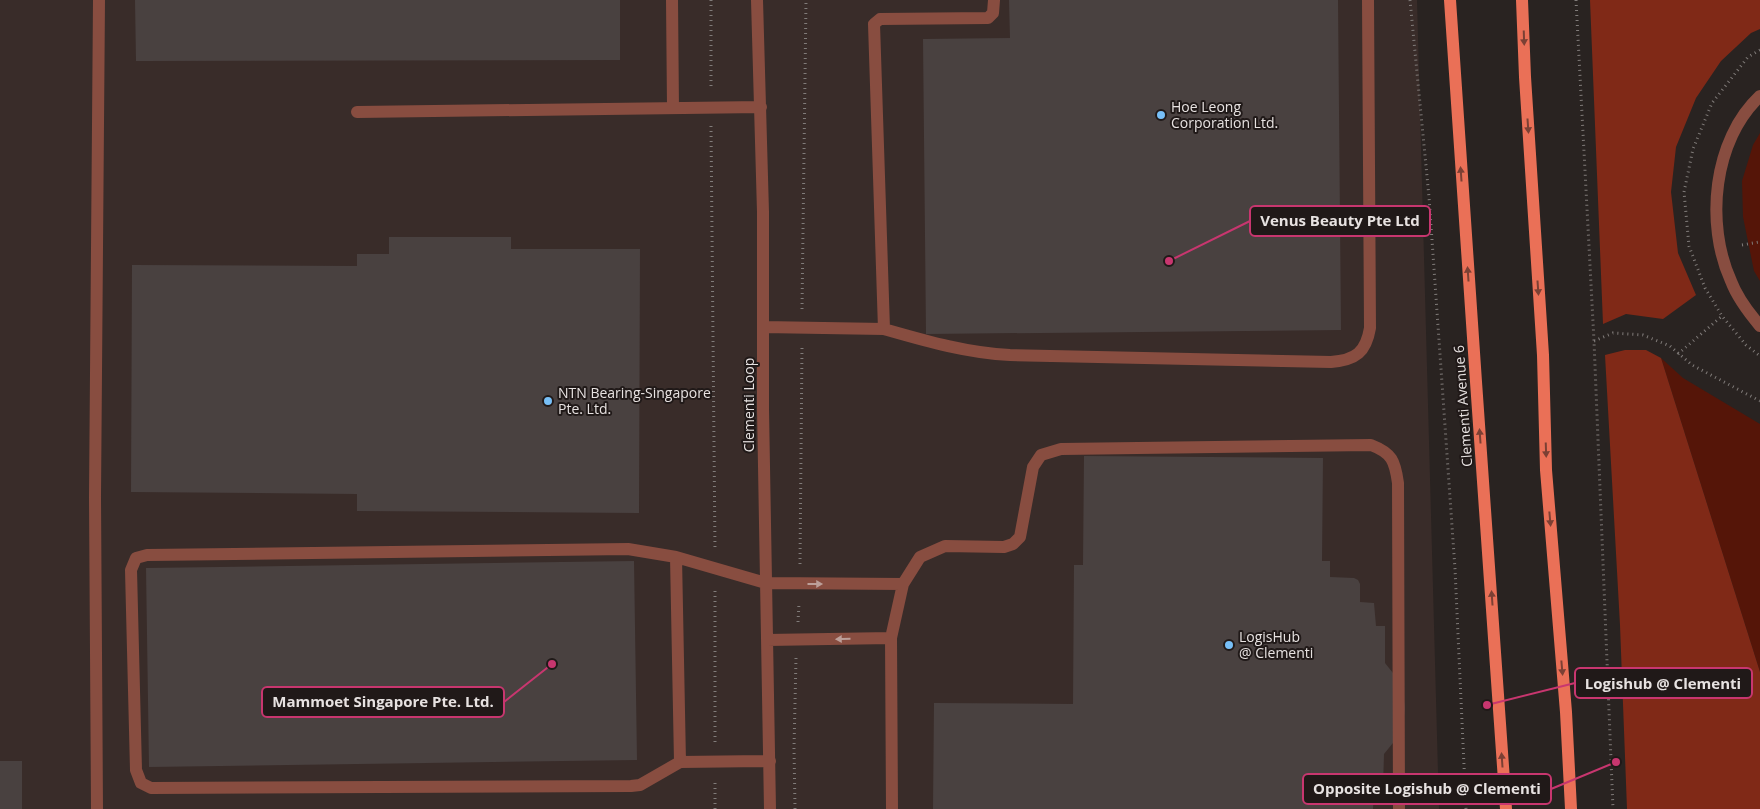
<svg xmlns="http://www.w3.org/2000/svg" width="1760" height="809" viewBox="0 0 1760 809" font-family="'Open Sans',sans-serif">
  <rect width="100%" height="100%" fill="#292321"/>
  <!-- built -->
  <path fill="#392c29" d="M 0,0 L 1417,0 L 1439,809 L 0,809 Z"/>
  <!-- green -->
  <path fill="#551508" d="M 1760,133 L 1760,281 L 1754,271 L 1743,217 L 1742,181 L 1753,145 Z
    M 1661,358 L 1683,378 L 1760,424 L 1760,672 Z"/>
  <!-- forest -->
  <path fill="#802917" d="M 1590,0 L 1760,0 L 1760,29 L 1751,33 L 1721,61 L 1696,98 L 1676,147 L 1671,192 L 1678,253 L 1696,295 L 1663,319 L 1626,314 L 1603,324 Z
    M 1625,350 L 1646,350 L 1661,358 L 1760,672 L 1760,809 L 1627,809 L 1620,625 L 1605,355 Z"/>
  <!-- building -->
  <path fill="#494140" d="M 135,0 L 620,0 L 620,60 L 136,61 Z
    M 1009,0 L 1338,0 L 1341,330 L 926,334 L 923,39 L 1010,38 Z
    M 389,237 L 511,237 L 511,249 L 640,249 L 639,513 L 357,511 L 357,494 L 131,492 L 132,265 L 357,266 L 357,254 L 389,254 Z
    M 1084,456 L 1323,458 L 1322,561 L 1330,561 L 1330,577 L 1354,578 L 1358,580 L 1360,584 L 1360,602 L 1374,603 L 1376,626 L 1385,626 L 1385,663 L 1397,678 L 1403,692 L 1405,708 L 1403,724 L 1397,738 L 1384,754 L 1383,787 L 1374,787 L 1373,809 L 933,809 L 934,703 L 1073,704 L 1074,565 L 1083,565 Z
    M 634,561 L 637,760 L 149,767 L 146,568 Z
    M 0,761 L 22,761 L 22,809 L 0,809 Z"/>
  <g fill="none" stroke-linecap="round" stroke-linejoin="round">
    <!-- path -->
    <path stroke="#817c7a" stroke-width="3" stroke-dasharray="1 4" stroke-linecap="butt" d="M 711,0 L 711,89
      M 1410,0 L 1429,197 L 1455,569 L 1466,809
      M 1576,0 L 1594,341 L 1613,809
      M 1760,50 L 1748,57 L 1712,103 L 1693,149 L 1684,192 L 1689,246 L 1705,288 L 1722,316 L 1746,345 L 1760,356
      M 711,126 L 715,549
      M 1742,245 L 1759,242
      M 802,309 L 806,0
      M 1594,341 L 1613,333 L 1643,335 L 1670,346 L 1692,365 L 1760,401
      M 1678,354 L 1722,316
      M 800,564 L 802,346
      M 798,622 L 799,603
      M 715,742 L 715,588
      M 715,809 L 715,781
      M 795,809 L 794,748 L 796,658"/>
    <!-- minor -->
    <path stroke="#884d40" stroke-width="12" d="M 672,0 L 673,108
      M 757,0 L 763,212 L 763,409 L 770,809
      M 1760,96 C 1713,140 1705,224 1731,281 C 1737,297 1749,313 1760,326
      M 357,112 L 761,107
      M 763,327 L 884,329 L 874,24 L 880,19 L 988,18 L 993,13 L 994,0
      M 884,329 C 926,341 967,353 1010,355 L 1331,362 C 1356,360 1366,352 1370,328 L 1368,0
      M 676,557 L 680,762
      M 767,640 L 891,638
      M 770,761 L 680,762 L 640,785 L 631,786 L 151,788 L 141,783 L 136,770 L 131,570 L 136,558 L 147,555 L 628,549 L 676,557 L 766,583 L 903,584
      M 97,809 L 95,497 L 99,0
      M 892,809 L 891,638 L 903,584 L 920,557 L 945,546 L 1004,547 L 1013,544 L 1020,537 L 1033,467 L 1041,455 L 1061,449 L 1371,445 C 1392,453 1395,461 1398,483 L 1399,809"/>
    <!-- major -->
    <path stroke="#ea7057" stroke-width="12" d="M 1450,0 C 1467,270 1488,539 1506,809
      M 1522,0 L 1525,77 L 1543,355 L 1546,470 L 1566,712 L 1571,809"/>
  </g>
  <!-- one-way arrows -->
  <defs><path id="oneway-solid" d="M-6-.8H1V-3.2L6.5 0L1 3.2V.8H-6Z" transform="scale(1.25)"/></defs>
  <g fill="#7b4034">
    <use href="#oneway-solid" transform="translate(1524 38) rotate(88)"/>
    <use href="#oneway-solid" transform="translate(1528 126) rotate(86)"/>
    <use href="#oneway-solid" transform="translate(1461 174) rotate(-94)"/>
    <use href="#oneway-solid" transform="translate(1468 274) rotate(-94)"/>
    <use href="#oneway-solid" transform="translate(1538 288) rotate(86)"/>
    <use href="#oneway-solid" transform="translate(1480 436) rotate(-94)"/>
    <use href="#oneway-solid" transform="translate(1546 450) rotate(88)"/>
    <use href="#oneway-solid" transform="translate(1550 519) rotate(85)"/>
    <use href="#oneway-solid" transform="translate(1492 598) rotate(-94)"/>
    <use href="#oneway-solid" transform="translate(1562 668) rotate(85)"/>
    <use href="#oneway-solid" transform="translate(1502 760) rotate(-94)"/>
  </g>
  <g fill="#bc9f99">
    <use href="#oneway-solid" transform="translate(815 584)"/>
    <use href="#oneway-solid" transform="translate(843 639) rotate(179)"/>
  </g>
  <!-- markers -->
  <g fill="#77bff7" stroke="#201918" stroke-width="2">
    <circle cx="1161" cy="115" r="5"/>
    <circle cx="548" cy="401" r="5"/>
    <circle cx="1229" cy="645" r="5"/>
  </g>
  <g text-anchor="middle" stroke-width="4" stroke-linejoin="round" paint-order="stroke">
    <!-- poi labels -->
    <g font-size="14" fill="#e7e2e1" stroke="#201918" text-anchor="start">
      <text x="1171" y="112">Hoe Leong<tspan x="1171" dy="16">Corporation Ltd.</tspan></text>
      <text x="558" y="398">NTN Bearing-Singapore<tspan x="558" dy="16">Pte. Ltd.</tspan></text>
      <text x="1239" y="642">LogisHub<tspan x="1239" dy="16">@ Clementi</tspan></text>
    </g>
    <!-- street labels -->
    <g font-size="14" fill="#e7e2e1" stroke="#201918">
      <text transform="translate(749 405) rotate(-90)" y="5">Clementi Loop</text>
      <text transform="translate(1463 406) rotate(-94)" y="5">Clementi Avenue 6</text>
    </g>
  </g>
  <!-- callouts -->
  <path fill="none" stroke="#c8366f" stroke-width="2" d="M1169 261L1250 221M1487 705L1575 683M552 664L504 702M1616 762L1551 789"/>
  <g fill="#c8366f" stroke="#201918" stroke-width="2">
    <circle cx="1169" cy="261" r="5"/>
    <circle cx="1487" cy="705" r="5"/>
    <circle cx="552" cy="664" r="5"/>
    <circle cx="1616" cy="762" r="5"/>
  </g>
  <g fill="#201918" stroke="#c8366f" stroke-width="2">
    <rect x="1250" y="206" width="180" height="30" rx="5"/>
    <rect x="1575" y="668" width="177" height="30" rx="5"/>
    <rect x="262" y="687" width="242" height="30" rx="5"/>
    <rect x="1303" y="774" width="248" height="30" rx="5"/>
  </g>
  <g font-size="15" text-anchor="middle" font-weight="bold" fill="#e7e2e1">
    <text x="1340" y="226">Venus Beauty Pte Ltd</text>
    <text x="1663" y="689">Logishub @ Clementi</text>
    <text x="383" y="707">Mammoet Singapore Pte. Ltd.</text>
    <text x="1427" y="794">Opposite Logishub @ Clementi</text>
  </g>
</svg>
